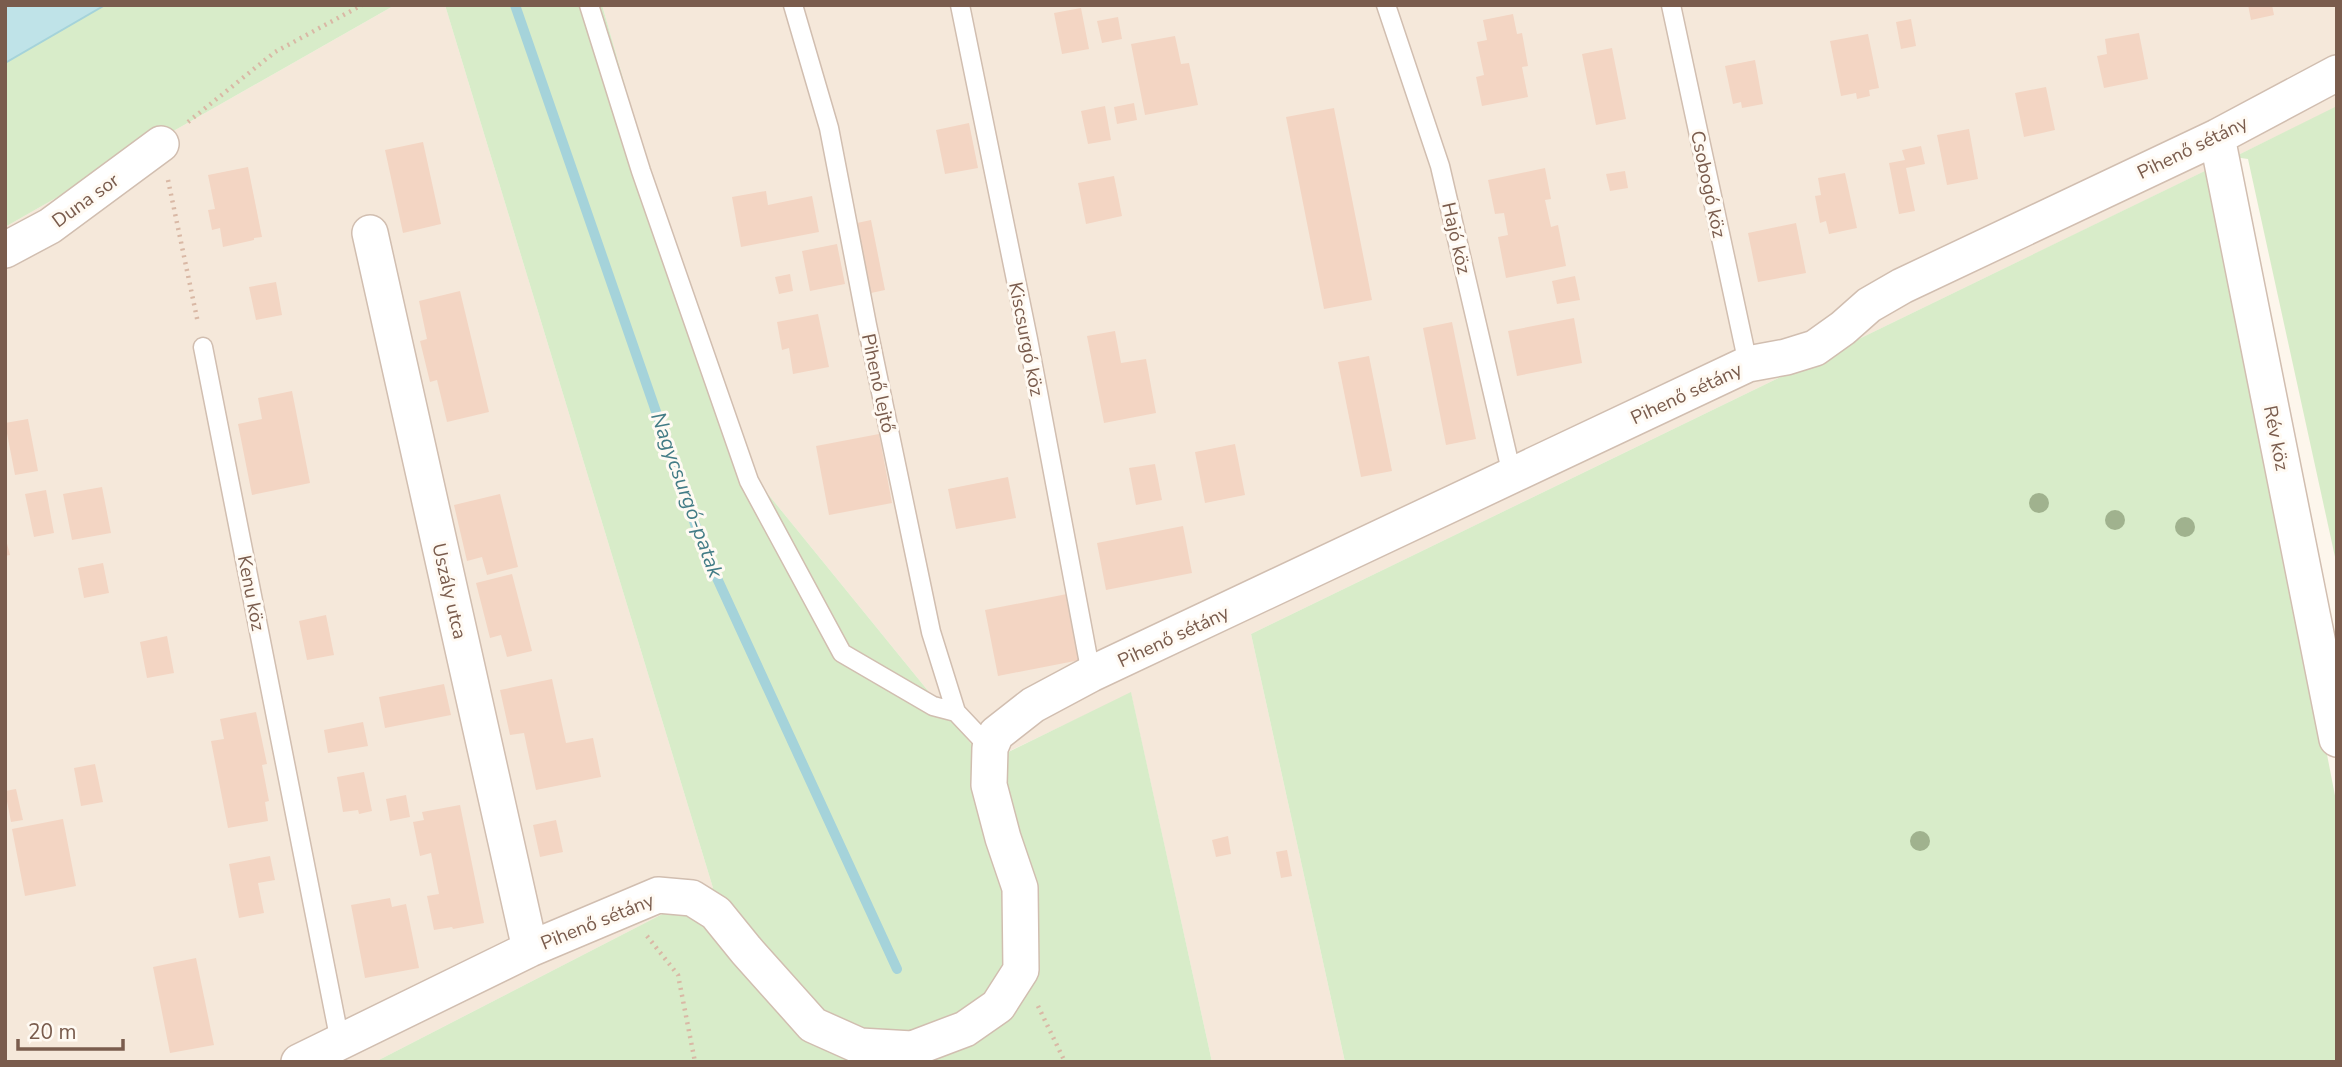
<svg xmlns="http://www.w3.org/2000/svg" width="2342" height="1067" viewBox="0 0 2342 1067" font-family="'Nunito Sans',sans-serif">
  <rect width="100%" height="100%" fill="#fdf6ec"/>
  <!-- residential -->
  <path fill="#f5e8da" d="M 395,5 L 445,5 L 713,888 L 375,1062 L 5,1062 L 5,227 Z
    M 602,5 L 2337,5 L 2337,107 L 1251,634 L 1345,1062 L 1212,1062 L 1131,693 L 995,758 L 977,751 L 728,445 Z"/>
  <!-- green -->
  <path fill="#d8ecc9" d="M 105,5 L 395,5 L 5,227 L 5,63 Z
    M 445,5 L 602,5 L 728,445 L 977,751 L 996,758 L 1131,692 L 1212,1062 L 375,1062 L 713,888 Z
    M 2337,106 L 2337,566 L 2248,159 L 2234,157 Z
    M 2213,167 L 2337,806 L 2337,1062 L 1345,1062 L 1251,634 Z"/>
  <!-- water -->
  <path fill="#bfe3e8" stroke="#a5d3da" stroke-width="2" d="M 5,5 L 105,5 L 5,63 Z"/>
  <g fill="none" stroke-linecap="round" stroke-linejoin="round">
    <!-- stream -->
    <path stroke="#a5d3da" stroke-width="10" d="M 515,5 L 704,550 L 897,969"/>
  </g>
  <!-- building -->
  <path fill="#f3d5c3" d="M 2248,5 L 2272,5 L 2274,15 L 2251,20 Z
    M 1081,8 L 1089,49 L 1062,54 L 1054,13 Z
    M 1513,14 L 1517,34 L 1522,33 L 1528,66 L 1522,67 L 1528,97 L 1482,106 L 1476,77 L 1484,75 L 1477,42 L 1487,40 L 1483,20 Z
    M 1118,17 L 1122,39 L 1102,43 L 1097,21 Z
    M 1911,19 L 1916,46 L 1901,49 L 1896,22 Z
    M 2139,33 L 2148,79 L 2104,88 L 2097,56 L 2107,54 L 2105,39 Z
    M 1868,34 L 1879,88 L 1869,90 L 1870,96 L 1857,99 L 1856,93 L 1841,96 L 1830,41 Z
    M 1175,36 L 1181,64 L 1189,63 L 1198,105 L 1145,115 L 1131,44 Z
    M 1612,48 L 1626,119 L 1596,125 L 1582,54 Z
    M 1755,60 L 1763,104 L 1742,108 L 1741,102 L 1733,104 L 1725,66 Z
    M 2046,87 L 2055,130 L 2024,137 L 2015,93 Z
    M 1134,103 L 1137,120 L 1117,124 L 1114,107 Z
    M 1105,106 L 1111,140 L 1088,144 L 1081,111 Z
    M 1334,108 L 1372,300 L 1324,309 L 1286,117 Z
    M 969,123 L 978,168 L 945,174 L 936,130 Z
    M 1969,129 L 1978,179 L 1947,185 L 1937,135 Z
    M 423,142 L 441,224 L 403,233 L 385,150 Z
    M 1921,146 L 1925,164 L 1906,168 L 1915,211 L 1899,214 L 1889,163 L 1905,160 L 1902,150 Z
    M 248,167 L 262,237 L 254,238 L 254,240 L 223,247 L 220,228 L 212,230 L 208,210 L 215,209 L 208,175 Z
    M 1545,168 L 1551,199 L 1545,200 L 1551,227 L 1558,225 L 1566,266 L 1506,278 L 1498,237 L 1508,235 L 1504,213 L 1495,214 L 1488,180 Z
    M 1625,171 L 1628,188 L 1610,191 L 1606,174 Z
    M 1845,173 L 1857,228 L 1829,234 L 1826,221 L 1820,223 L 1815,196 L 1821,195 L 1818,178 Z
    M 1114,176 L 1122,216 L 1086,224 L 1078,183 Z
    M 766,191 L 768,205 L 812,196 L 819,232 L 741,247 L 732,197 Z
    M 871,220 L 885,290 L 871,293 L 857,223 Z
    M 1796,223 L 1806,273 L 1758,282 L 1748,233 Z
    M 837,244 L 845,284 L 810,291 L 802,251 Z
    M 790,274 L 793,291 L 779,294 L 775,277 Z
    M 1575,276 L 1580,300 L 1557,304 L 1552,281 Z
    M 276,282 L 282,315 L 256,320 L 249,287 Z
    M 460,291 L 489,412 L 447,422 L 437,380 L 430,382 L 420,341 L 427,339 L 419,301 Z
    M 818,314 L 829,367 L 793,374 L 789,348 L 782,350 L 777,322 Z
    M 1574,318 L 1582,363 L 1517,376 L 1508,331 Z
    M 1452,322 L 1476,439 L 1446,445 L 1423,328 Z
    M 1115,331 L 1121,363 L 1146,359 L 1156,413 L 1104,423 L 1087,336 Z
    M 1369,356 L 1392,471 L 1361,477 L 1338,362 Z
    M 292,391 L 310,483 L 252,495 L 238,424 L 262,419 L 258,398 Z
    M 28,419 L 38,471 L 15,475 L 5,423 Z
    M 879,434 L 892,503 L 829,515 L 816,446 Z
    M 1235,444 L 1245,495 L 1205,503 L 1195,452 Z
    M 1155,464 L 1162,500 L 1136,505 L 1129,468 Z
    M 1008,477 L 1016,518 L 956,529 L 948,489 Z
    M 102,487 L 111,533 L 72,540 L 63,494 Z
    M 46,490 L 54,533 L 34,537 L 25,494 Z
    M 500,494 L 518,567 L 487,575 L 482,557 L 467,561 L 454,505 Z
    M 1183,526 L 1192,573 L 1106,590 L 1097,543 Z
    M 5,536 L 10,555 L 5,556 Z
    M 103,563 L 109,593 L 84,598 L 78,568 Z
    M 512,574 L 532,651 L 507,657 L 501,635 L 490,638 L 476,583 Z
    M 1067,594 L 1080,660 L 998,676 L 985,610 Z
    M 326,615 L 334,655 L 307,660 L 299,621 Z
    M 167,636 L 174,673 L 147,678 L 140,642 Z
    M 552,679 L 566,743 L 593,738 L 601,777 L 536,790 L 524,733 L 510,735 L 500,690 Z
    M 444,684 L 451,715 L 385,728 L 379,697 Z
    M 256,712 L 267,764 L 262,765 L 269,801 L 265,802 L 268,821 L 228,828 L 211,741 L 224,739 L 220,719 Z
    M 363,722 L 368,746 L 328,753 L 324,730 Z
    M 95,764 L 103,802 L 81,806 L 74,768 Z
    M 364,772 L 372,811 L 359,814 L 358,810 L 343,812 L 337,777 Z
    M 16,789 L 23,820 L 11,822 L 5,791 Z
    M 406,795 L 410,817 L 390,821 L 386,799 Z
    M 460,805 L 484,923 L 453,929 L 452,927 L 434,930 L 427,896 L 439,894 L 431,853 L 420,856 L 413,822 L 424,820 L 422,812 Z
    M 63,819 L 76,886 L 25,896 L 12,829 Z
    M 556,820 L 563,852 L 540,857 L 533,825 Z
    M 1228,836 L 1231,854 L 1216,857 L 1212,840 Z
    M 1287,850 L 1292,876 L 1281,878 L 1276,852 Z
    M 270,856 L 275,880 L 258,883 L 264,913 L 239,918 L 229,864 Z
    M 390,898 L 392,907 L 406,904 L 419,968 L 365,978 L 351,905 Z
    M 196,958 L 214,1045 L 170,1053 L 153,967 Z"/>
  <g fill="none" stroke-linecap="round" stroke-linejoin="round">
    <defs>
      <path id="lane" d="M 589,5 L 641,171 L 749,481 L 842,653 L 933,706 L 956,712
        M 793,5 L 829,128 L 867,325 L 931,632 L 956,712 L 990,748
        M 960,5 L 1028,339 L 1091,674
        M 1386,5 L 1440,166 L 1512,475
        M 1671,5 L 1748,364
        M 203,347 L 340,1042"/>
      <path id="street" d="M 2217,137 L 2337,739
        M 370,233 L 530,949
        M 5,250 L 50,226 L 161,144
        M 299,1062 L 530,949 L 658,895 L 692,898 L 716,913 L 746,950 L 813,1025 L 860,1046 L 912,1049 L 965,1029 L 998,1006 L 1021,970 L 1020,888 L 1003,838 L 989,785 L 990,748 L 996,734 L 1033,705 L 1091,674 L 1748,364 L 1786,357 L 1815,348 L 1843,328 L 1869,305 L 1902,286 L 2217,137 L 2337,73"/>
    </defs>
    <!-- lane casing -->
    <use href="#lane" stroke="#d1beb0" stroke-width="21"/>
    <!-- street casing -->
    <use href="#street" stroke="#d1beb0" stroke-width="38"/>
    <!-- path -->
    <path stroke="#d9b8a5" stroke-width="4.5" stroke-dasharray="2 5" stroke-linecap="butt" d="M 188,122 L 275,52 L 362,5
      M 168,180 L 198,323
      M 647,936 L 678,975 L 695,1062
      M 1038,1006 L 1065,1062"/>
    <!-- lane -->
    <use href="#lane" stroke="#fff" stroke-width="18"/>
    <!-- street -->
    <use href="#street" stroke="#fff" stroke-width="35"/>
  </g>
  <!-- trees -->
  <g fill="#a0b28e">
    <circle cx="2039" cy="503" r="10"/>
    <circle cx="2115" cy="520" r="10"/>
    <circle cx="2185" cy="527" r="10"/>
    <circle cx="1920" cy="841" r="10"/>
  </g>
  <g text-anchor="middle" stroke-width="6" stroke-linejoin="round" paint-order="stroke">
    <!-- street labels -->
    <g font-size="19" fill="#7a5c4d" stroke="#fffaf3">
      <text transform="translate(2192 147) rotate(-26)" y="7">Pihenő sétány</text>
      <text transform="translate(1709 184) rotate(78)" y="7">Csobogó köz</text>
      <text transform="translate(85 200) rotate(-36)" y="7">Duna sor</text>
      <text transform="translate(1457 238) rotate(77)" y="7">Hajó köz</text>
      <text transform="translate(1027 339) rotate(79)" y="7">Kiscsurgó köz</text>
      <text transform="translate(879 383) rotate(78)" y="7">Pihenő lejtő</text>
      <text transform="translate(1686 393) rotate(-25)" y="7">Pihenő sétány</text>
      <text transform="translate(2277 438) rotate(79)" y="7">Rév köz</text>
      <text transform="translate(450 591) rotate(77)" y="7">Uszály utca</text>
      <text transform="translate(252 593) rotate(79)" y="7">Kenu köz</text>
      <text transform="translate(1173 636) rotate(-25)" y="7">Pihenő sétány</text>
      <text transform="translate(597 921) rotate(-22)" y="7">Pihenő sétány</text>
    </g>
    <!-- water labels -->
    <g font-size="21" font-style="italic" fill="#437c86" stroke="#fffaf3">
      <text transform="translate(687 495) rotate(70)" y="7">Nagycsurgó-patak</text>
    </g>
  </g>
  <!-- border -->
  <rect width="2342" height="1067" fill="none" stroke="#7a5c4d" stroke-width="14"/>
  <!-- scale -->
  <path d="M18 1039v10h105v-10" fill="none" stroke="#7a5c4d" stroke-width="3.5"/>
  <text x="28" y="1039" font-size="21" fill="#7a5c4d" stroke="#fffaf3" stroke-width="5" paint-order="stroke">20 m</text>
</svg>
